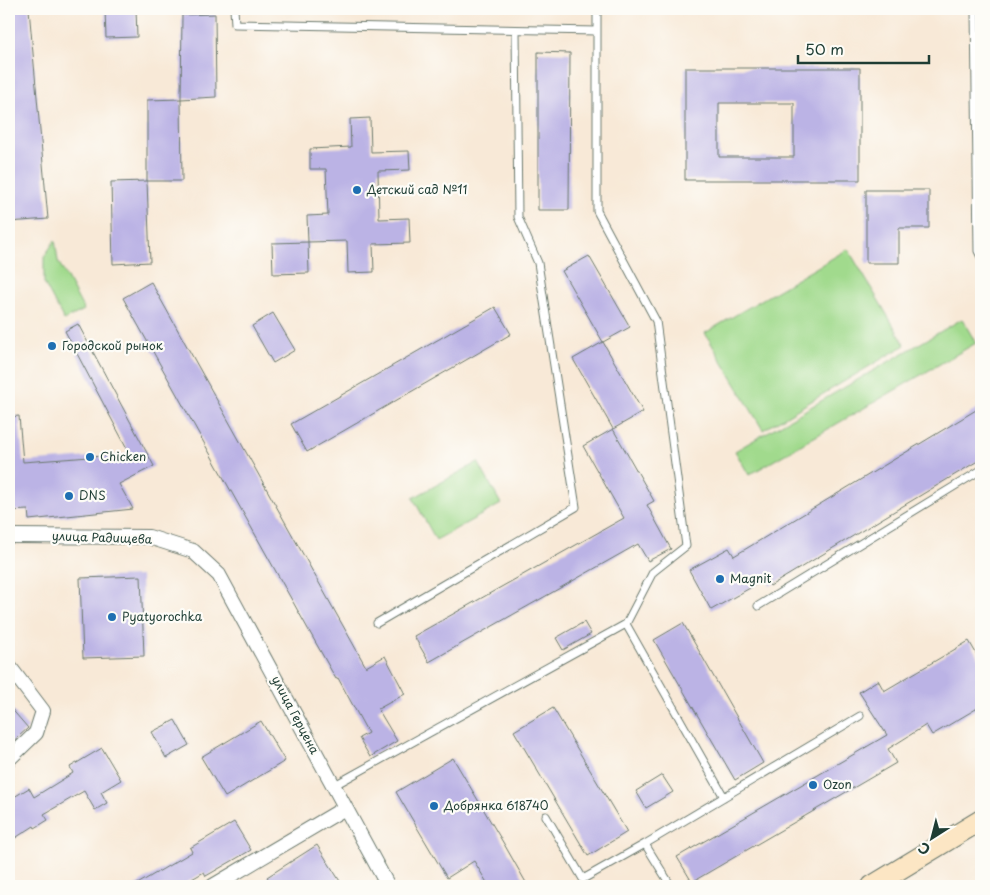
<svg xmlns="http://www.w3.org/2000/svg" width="990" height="895" viewBox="0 0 990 895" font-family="'Playpen Sans',sans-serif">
  <rect width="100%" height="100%" fill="#fdfcf7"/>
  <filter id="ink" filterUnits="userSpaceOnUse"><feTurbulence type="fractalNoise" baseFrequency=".02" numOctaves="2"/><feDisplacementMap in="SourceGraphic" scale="10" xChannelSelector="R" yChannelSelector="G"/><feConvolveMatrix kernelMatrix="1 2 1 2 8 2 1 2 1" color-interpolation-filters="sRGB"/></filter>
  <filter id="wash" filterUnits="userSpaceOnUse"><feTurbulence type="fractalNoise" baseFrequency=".0096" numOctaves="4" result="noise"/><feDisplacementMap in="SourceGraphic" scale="20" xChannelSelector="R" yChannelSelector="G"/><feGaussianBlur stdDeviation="1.12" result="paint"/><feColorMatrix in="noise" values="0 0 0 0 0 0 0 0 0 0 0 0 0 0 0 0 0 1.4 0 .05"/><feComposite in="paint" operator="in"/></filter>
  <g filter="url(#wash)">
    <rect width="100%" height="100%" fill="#f8e9d7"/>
    <!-- green -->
    <path fill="#a1da8d" stroke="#608c60" d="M 55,240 L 58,261 L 84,310 L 64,320 L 44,283 L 44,257 Z
      M 848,249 L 905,345 L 763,430 L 705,333 Z
      M 962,319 L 976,343 L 749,475 L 735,451 Z
      M 478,462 L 501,504 L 436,540 L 413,498 Z"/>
    <g id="blocks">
      <!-- building -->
      <path fill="#bbb3e5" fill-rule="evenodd" d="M 9,9 L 29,9 L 48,219 L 9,222 Z
        M 105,9 L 136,9 L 137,37 L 106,38 Z
        M 215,14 L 216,97 L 181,99 L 182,15 Z
        M 538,52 L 570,53 L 569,210 L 538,210 Z
        M 685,68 L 860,68 L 860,180 L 685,180 ZM 719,103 L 794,103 L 794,157 L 719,157 Z
        M 181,99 L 182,181 L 147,181 L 147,100 Z
        M 370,118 L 371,152 L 409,151 L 410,170 L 378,171 L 379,219 L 409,218 L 410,243 L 373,244 L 374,272 L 348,273 L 347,241 L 308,242 L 307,216 L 328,215 L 326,169 L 310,169 L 310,149 L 351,147 L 350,119 Z
        M 147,181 L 150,262 L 113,264 L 111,182 Z
        M 866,190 L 929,190 L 929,228 L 899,228 L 899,263 L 866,263 Z
        M 308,242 L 309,273 L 273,274 L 272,243 Z
        M 589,256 L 630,327 L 603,342 L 562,271 Z
        M 151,282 L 366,667 L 385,656 L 405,694 L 378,709 L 397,741 L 370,757 L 359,738 L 368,733 L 338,678 L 336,679 L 123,298 Z
        M 495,307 L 511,334 L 307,452 L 291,424 Z
        M 273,313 L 295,350 L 273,363 L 252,326 Z
        M 78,324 L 154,466 L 119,484 L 133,509 L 29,520 L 28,510 L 9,511 L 9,417 L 19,416 L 23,462 L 130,454 L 65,331 Z
        M 603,342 L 643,412 L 613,429 L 573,359 Z
        M 981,407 L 981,459 L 770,586 L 766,579 L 711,610 L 689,570 L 729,548 L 734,556 Z
        M 613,429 L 654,501 L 647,505 L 671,549 L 648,561 L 638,544 L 429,662 L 414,636 L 624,518 L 583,446 Z
        M 141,576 L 144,656 L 83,658 L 80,578 Z
        M 584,622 L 591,634 L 563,650 L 556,638 Z
        M 683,623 L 763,763 L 735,780 L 654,640 Z
        M 969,641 L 981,662 L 981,706 L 932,735 L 926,725 L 888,749 L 896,763 L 692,882 L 677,857 L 887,735 L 859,692 L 878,680 L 884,691 Z
        M 9,706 L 28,728 L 9,745 Z
        M 553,708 L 627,832 L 588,856 L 514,731 Z
        M 175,720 L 189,745 L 166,758 L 152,732 Z
        M 261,721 L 285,761 L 225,797 L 201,757 Z
        M 102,748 L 121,780 L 101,792 L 107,803 L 95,810 L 84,791 L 44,814 L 48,820 L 35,828 L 34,826 L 9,842 L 9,800 L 29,788 L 34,797 L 73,773 L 70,767 Z
        M 453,758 L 504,844 L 528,886 L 489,886 L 474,861 L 447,878 L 396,792 Z
        M 662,775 L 673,792 L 646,808 L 636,791 Z
        M 234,822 L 251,850 L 206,876 L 204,872 L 180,886 L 134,886 L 192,852 L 190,848 Z
        M 317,845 L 343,886 L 274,886 L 267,877 Z"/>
    </g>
  </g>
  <g filter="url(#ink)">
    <use href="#blocks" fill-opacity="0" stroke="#6b796d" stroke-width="1"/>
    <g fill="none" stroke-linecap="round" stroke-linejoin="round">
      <defs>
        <path id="lane" d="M 234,9 L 235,24 L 597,31
          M 975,9 L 978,251 L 981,257
          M 758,606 L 981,470
          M 377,623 L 576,507 L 538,263 L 518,217 L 516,30
          M 626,624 L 724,797
          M 333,786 L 626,624 L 653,572 L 686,546 L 656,321 L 597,211 L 597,9
          M 546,816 L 583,879 L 645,844
          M 671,886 L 645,844 L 860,716"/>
        <path id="street" d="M 9,536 L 149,537 L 193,551 L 219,575 L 388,886
          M 9,666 L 43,711 L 36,733 L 9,759
          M 213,886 L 345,808"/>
        <path id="secondary" d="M 872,886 L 981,820"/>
      </defs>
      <!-- lane casing -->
      <use href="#lane" stroke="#6b796d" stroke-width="9"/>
      <!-- street casing -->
      <use href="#street" stroke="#6b796d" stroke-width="16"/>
      <!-- secondary casing -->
      <use href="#secondary" stroke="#6b796d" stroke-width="22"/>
      <!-- lane -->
      <use href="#lane" stroke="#fff" stroke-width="7"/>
      <!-- street -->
      <use href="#street" stroke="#fff" stroke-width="14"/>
      <!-- secondary -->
      <use href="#secondary" stroke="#fce6c4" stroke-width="20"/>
    </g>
  </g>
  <!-- markers -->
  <g fill="#1f6fb2" stroke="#fdfcf7" stroke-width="2">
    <circle cx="357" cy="190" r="5"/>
    <circle cx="52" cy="346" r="5"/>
    <circle cx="90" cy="457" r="5"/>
    <circle cx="69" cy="496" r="5"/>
    <circle cx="720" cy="579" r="5"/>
    <circle cx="112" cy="617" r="5"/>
    <circle cx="813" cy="785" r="5"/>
    <circle cx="434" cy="806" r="5"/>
  </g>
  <g text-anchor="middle" stroke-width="4.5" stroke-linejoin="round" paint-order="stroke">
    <!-- poi labels -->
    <g font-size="12" fill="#1f3d34" stroke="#fdfcf7" text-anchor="start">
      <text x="367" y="194">Детский сад №11</text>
      <text x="62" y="350">Городской рынок</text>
      <text x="100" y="461">Chicken</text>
      <text x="79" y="500">DNS</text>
      <text x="730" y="583">Magnit</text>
      <text x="122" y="621">Pyatyorochka</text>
      <text x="823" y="789">Ozon</text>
      <text x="444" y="810">Добрянка 618740</text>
    </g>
    <!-- street labels -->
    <g font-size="12" fill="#1f3d34" stroke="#fdfcf7">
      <text transform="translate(102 538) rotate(2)" y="4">улица Радищева</text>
      <text transform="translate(295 715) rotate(62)" y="4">улица Герцена</text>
    </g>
  </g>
  <!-- margin -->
  <rect width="990" height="895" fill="none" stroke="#fdfcf7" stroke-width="30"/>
  <!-- north arrow -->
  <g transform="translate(932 838) rotate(216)" stroke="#fdfcf7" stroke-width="4" paint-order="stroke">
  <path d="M0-4L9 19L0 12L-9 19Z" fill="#1f3d34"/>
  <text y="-8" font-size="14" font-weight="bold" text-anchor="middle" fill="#1f3d34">С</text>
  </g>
  <!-- scale -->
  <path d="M798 55v8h131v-8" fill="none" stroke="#1f3d34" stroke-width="2.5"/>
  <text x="805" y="55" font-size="15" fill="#1f3d34" stroke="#fdfcf7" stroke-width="4" paint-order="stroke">50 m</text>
</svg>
